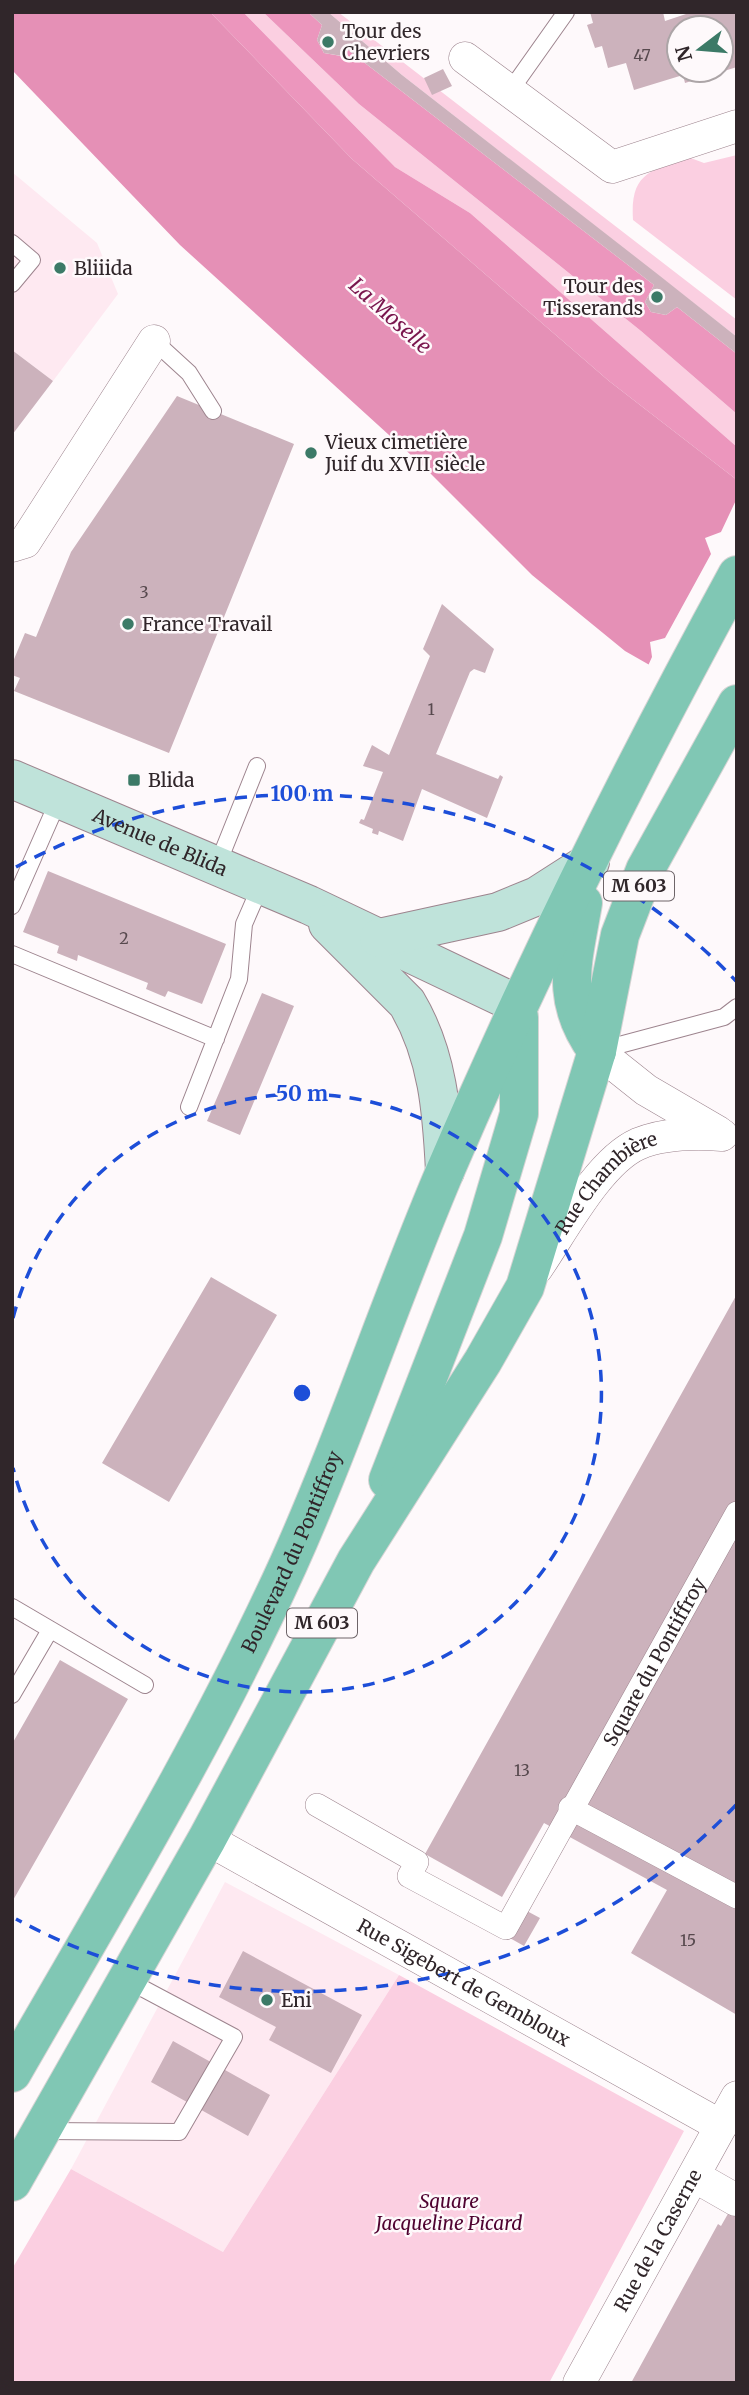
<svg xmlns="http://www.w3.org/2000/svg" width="749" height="2395" viewBox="0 0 749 2395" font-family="Merriweather,serif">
  <rect width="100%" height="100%" fill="#fef9fb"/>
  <!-- built -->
  <path fill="#fee9f1" d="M 12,172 L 97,243 L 118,294 L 53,381 L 12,350 Z
    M 225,1882 L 399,1975 L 223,2252 L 71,2169 Z"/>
  <!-- green -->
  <path fill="#fbcfe1" d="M 243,12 L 263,12 L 359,104 L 641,331 L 737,414 L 737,447 L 470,213 L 395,167 Z
    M 328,12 L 338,12 L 737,320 L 737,337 L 402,75 Z
    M 737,155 L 737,300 L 633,220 C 630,173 650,171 688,157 L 704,163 Z
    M 399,1975 L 684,2131 L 549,2383 L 12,2383 L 12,2269 L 71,2169 L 223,2252 Z"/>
  <!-- forest -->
  <path fill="#ec96bd" d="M 210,12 L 243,12 L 395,167 L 470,213 L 737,447 L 737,480 L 609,381 L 352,159 Z
    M 263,12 L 308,12 L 322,25 L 317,40 L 324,53 L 341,56 L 348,50 L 654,285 L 645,302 L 651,312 L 666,315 L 677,307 L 737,354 L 737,414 L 641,331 L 359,104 Z"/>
  <!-- water -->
  <path fill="#e590b6" d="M 12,12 L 210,12 L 352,159 L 609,381 L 737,480 L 737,715 L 625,651 L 532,575 L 422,465 L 180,245 L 12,70 Z"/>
  <!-- pier -->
  <path fill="#fef9fb" d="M 737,498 L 737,719 L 647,668 L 652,657 L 650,642 L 665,638 L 711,554 L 705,538 L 721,532 Z"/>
  <!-- building -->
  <path fill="#ccb2bc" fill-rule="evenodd" d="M 308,12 L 328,12 L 402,75 L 660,276 L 737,337 L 737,354 L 677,307 L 666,315 L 651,312 L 645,302 L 654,285 L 348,50 L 342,56 L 324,53 L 317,40 L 322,25 Z
    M 590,12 L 663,12 L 665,21 L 692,12 L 737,12 L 737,67 L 685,83 L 683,75 L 634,90 L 626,63 L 608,68 L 602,46 L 595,48 L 587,25 L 593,23 ZM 679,28 L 721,28 L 721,70 L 679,70 Z
    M 443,69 L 452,86 L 432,95 L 424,78 Z
    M 12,350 L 53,381 L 12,435 Z
    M 177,396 L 294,444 L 169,753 L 14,691 L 20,678 L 12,675 L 12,664 L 25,633 L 36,637 L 71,552 Z
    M 442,604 L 494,649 L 485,673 L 474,669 L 470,672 L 436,754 L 498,779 L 500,775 L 503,777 L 487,818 L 422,789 L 403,841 L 379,831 L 378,835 L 372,833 L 373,829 L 359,823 L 361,819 L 364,820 L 383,772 L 363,766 L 372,745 L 389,755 L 430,656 L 423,649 Z
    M 48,871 L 226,944 L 202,1004 L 168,991 L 165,997 L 146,989 L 148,983 L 78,955 L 77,961 L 57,953 L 59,946 L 23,932 Z
    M 262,993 L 294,1006 L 240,1135 L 207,1121 Z
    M 211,1277 L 277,1315 L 169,1502 L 102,1463 Z
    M 737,1294 L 737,2015 L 631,1953 L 667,1890 L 544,1823 L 502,1897 L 425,1854 Z
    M 60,1660 L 128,1699 L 12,1902 L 12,1744 Z
    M 512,1903 L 540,1918 L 524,1946 L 497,1931 Z
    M 243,1951 L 362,2015 L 331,2073 L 269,2040 L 276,2027 L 219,1997 Z
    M 173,2041 L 270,2095 L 248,2136 L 151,2082 Z
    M 737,2198 L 737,2383 L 631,2383 L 718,2224 L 721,2226 Z"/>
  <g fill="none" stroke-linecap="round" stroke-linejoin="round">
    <defs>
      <path id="service" d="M 510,91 L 566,12
        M 12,243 L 32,260 L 12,284
        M 154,341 L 189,373 L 213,411
        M 217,866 L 257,766
        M 12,906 L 59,799
        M 12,954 L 216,1039
        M 597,1051 L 724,1017 L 737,1007
        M 189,1107 L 239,979 L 244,924 L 261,885
        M 12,1607 L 145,1685
        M 12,1695 L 50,1630
        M 44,2131 L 179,2132 L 234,2037 L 127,1980"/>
      <g id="pedestrian">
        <path id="s1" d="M 317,1805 L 417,1862 L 409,1876 L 506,1928 L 737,1513"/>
        <path d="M 570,1808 L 737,1897"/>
      </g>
      <g id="minor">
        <path d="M 465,58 L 612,167 L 737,126"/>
        <path d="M 12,546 L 25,542 L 154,341"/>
        <path d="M 597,1051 L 646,1090 L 718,1132"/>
        <path id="s2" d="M 537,1268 C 562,1232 598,1162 638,1144 C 664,1133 694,1133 722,1135"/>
        <path id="s3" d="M 207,1839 L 721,2126"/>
        <path d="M 694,2176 L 736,2200"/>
        <path id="s4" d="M 579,2383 L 737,2097"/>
      </g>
      <g id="secondary">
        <path id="s5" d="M 12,779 L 309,905 L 519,1005"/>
        <path d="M 328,924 L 407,1003 C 438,1055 442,1112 445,1171"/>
        <path d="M 379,938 L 498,912 L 537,896 L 590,862"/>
      </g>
      <g id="primary">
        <path d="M 583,903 C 573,963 559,999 597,1051"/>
        <path d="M 388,1480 L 483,1236 L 519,1114 L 519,1017"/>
        <path id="s6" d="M 12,2073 C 108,1906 208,1741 288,1565 C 346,1436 390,1300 446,1169 C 533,966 631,769 737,575"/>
        <path d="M 12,2182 L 207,1839 L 356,1561 L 483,1361 L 525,1287 L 597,1051 L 620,935 L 645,870 L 737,704"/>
      </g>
    </defs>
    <!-- service casing -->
    <use href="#service" stroke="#9d848e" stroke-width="18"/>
    <!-- pedestrian casing -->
    <use href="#pedestrian" stroke="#9d848e" stroke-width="24"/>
    <!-- minor casing -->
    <use href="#minor" stroke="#9d848e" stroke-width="33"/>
    <!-- secondary casing -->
    <use href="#secondary" stroke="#9d848e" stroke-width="40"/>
    <!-- primary casing -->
    <use href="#primary" stroke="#d6d4d4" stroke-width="40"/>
    <!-- service -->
    <use href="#service" stroke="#fff" stroke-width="16"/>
    <!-- pedestrian -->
    <use href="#pedestrian" stroke="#fff" stroke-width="23"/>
    <!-- minor -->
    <use href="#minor" stroke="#fff" stroke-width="32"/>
    <!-- secondary -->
    <use href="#secondary" stroke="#bfe3da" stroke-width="38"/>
    <!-- primary -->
    <use href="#primary" stroke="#80c7b4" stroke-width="38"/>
  </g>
  <!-- distance rings -->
  <g fill="none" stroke="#1d4ed8" stroke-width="3.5" stroke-dasharray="12 9">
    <path d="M13 1318A299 299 0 1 1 13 1468"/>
    <path d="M736 1805A599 599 0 0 1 16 1919M16 867A599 599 0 0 1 736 981"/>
  </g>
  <!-- markers -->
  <g fill="#3c7a67" stroke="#fef9fb" stroke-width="2.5">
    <circle cx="328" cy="42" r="7"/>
    <circle cx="60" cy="268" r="7"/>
    <circle cx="657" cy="297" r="7"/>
    <circle cx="311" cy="453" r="7"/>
    <circle cx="128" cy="624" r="7"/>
    <rect x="127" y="773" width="14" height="14" rx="3.5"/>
    <circle cx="267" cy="2000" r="7"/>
  </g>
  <g text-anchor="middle" stroke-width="5" stroke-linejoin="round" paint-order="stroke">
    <!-- number labels -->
    <g font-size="16" fill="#57494e">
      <text x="642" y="61">47</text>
      <text x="144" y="598">3</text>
      <text x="431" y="715">1</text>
      <text x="124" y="944">2</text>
      <text x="522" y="1776">13</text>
      <text x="688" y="1946">15</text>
    </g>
    <!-- shield labels -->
    <g fill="#fef9fb" stroke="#6e6569" stroke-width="2">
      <rect x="604" y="871.5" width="70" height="29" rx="5"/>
      <rect x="287" y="1608.5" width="70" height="29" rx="5"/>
    </g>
    <g font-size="18" font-weight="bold" fill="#30262a">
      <text x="639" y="892">M 603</text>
      <text x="322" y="1629">M 603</text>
    </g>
    <!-- poi labels -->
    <g font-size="19" fill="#30262a" stroke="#fef9fb" text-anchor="start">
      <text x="342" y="38">Tour des<tspan x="342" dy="22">Chevriers</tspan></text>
      <text x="74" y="275">Bliiida</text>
      <text x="643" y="293" text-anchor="end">Tour des<tspan x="643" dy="22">Tisserands</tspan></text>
      <text x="325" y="449">Vieux cimetière<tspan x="325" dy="22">Juif du XVII siècle</tspan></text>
      <text x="142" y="631">France Travail</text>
      <text x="148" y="787">Blida</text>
      <text x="281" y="2007">Eni</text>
    </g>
    <!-- street labels -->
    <g font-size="19" fill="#30262a" stroke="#fef9fb">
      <text dy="7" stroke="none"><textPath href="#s5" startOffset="161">Avenue de Blida</textPath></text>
      <text dy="7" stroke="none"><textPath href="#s2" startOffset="112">Rue Chambière</textPath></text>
      <text dy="7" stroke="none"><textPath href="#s6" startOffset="592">Boulevard du Pontiffroy</textPath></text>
      <text dy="7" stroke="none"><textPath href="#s1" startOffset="546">Square du Pontiffroy</textPath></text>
      <text dy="7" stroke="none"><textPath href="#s3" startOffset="294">Rue Sigebert de Gembloux</textPath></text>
      <text dy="7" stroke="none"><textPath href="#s4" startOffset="163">Rue de la Caserne</textPath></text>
    </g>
    <!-- park labels -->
    <g font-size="19" font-style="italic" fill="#4f0230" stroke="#fef9fb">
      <text x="449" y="2208">Square<tspan x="449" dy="22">Jacqueline Picard</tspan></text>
    </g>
    <!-- water labels -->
    <g font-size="21" font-style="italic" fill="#79154d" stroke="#fef9fb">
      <text transform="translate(390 316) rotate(42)" y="7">La Moselle</text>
    </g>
  </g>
  <circle cx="302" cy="1393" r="10" fill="#1d4ed8" stroke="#fef9fb" stroke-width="3.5"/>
  <g font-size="21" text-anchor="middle" font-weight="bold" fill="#1d4ed8" stroke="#fef9fb" stroke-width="5" stroke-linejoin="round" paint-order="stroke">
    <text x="302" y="801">100 m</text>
    <text x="302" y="1101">50 m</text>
  </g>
  <!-- border -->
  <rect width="749" height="2395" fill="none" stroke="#30262a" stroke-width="28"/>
  <!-- north arrow -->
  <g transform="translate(700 49) rotate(254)"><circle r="33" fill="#fef9fb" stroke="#aca5a7" stroke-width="2"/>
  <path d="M0-5L12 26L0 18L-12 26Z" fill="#3c7a67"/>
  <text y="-10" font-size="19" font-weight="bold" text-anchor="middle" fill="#30262a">N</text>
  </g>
</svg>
